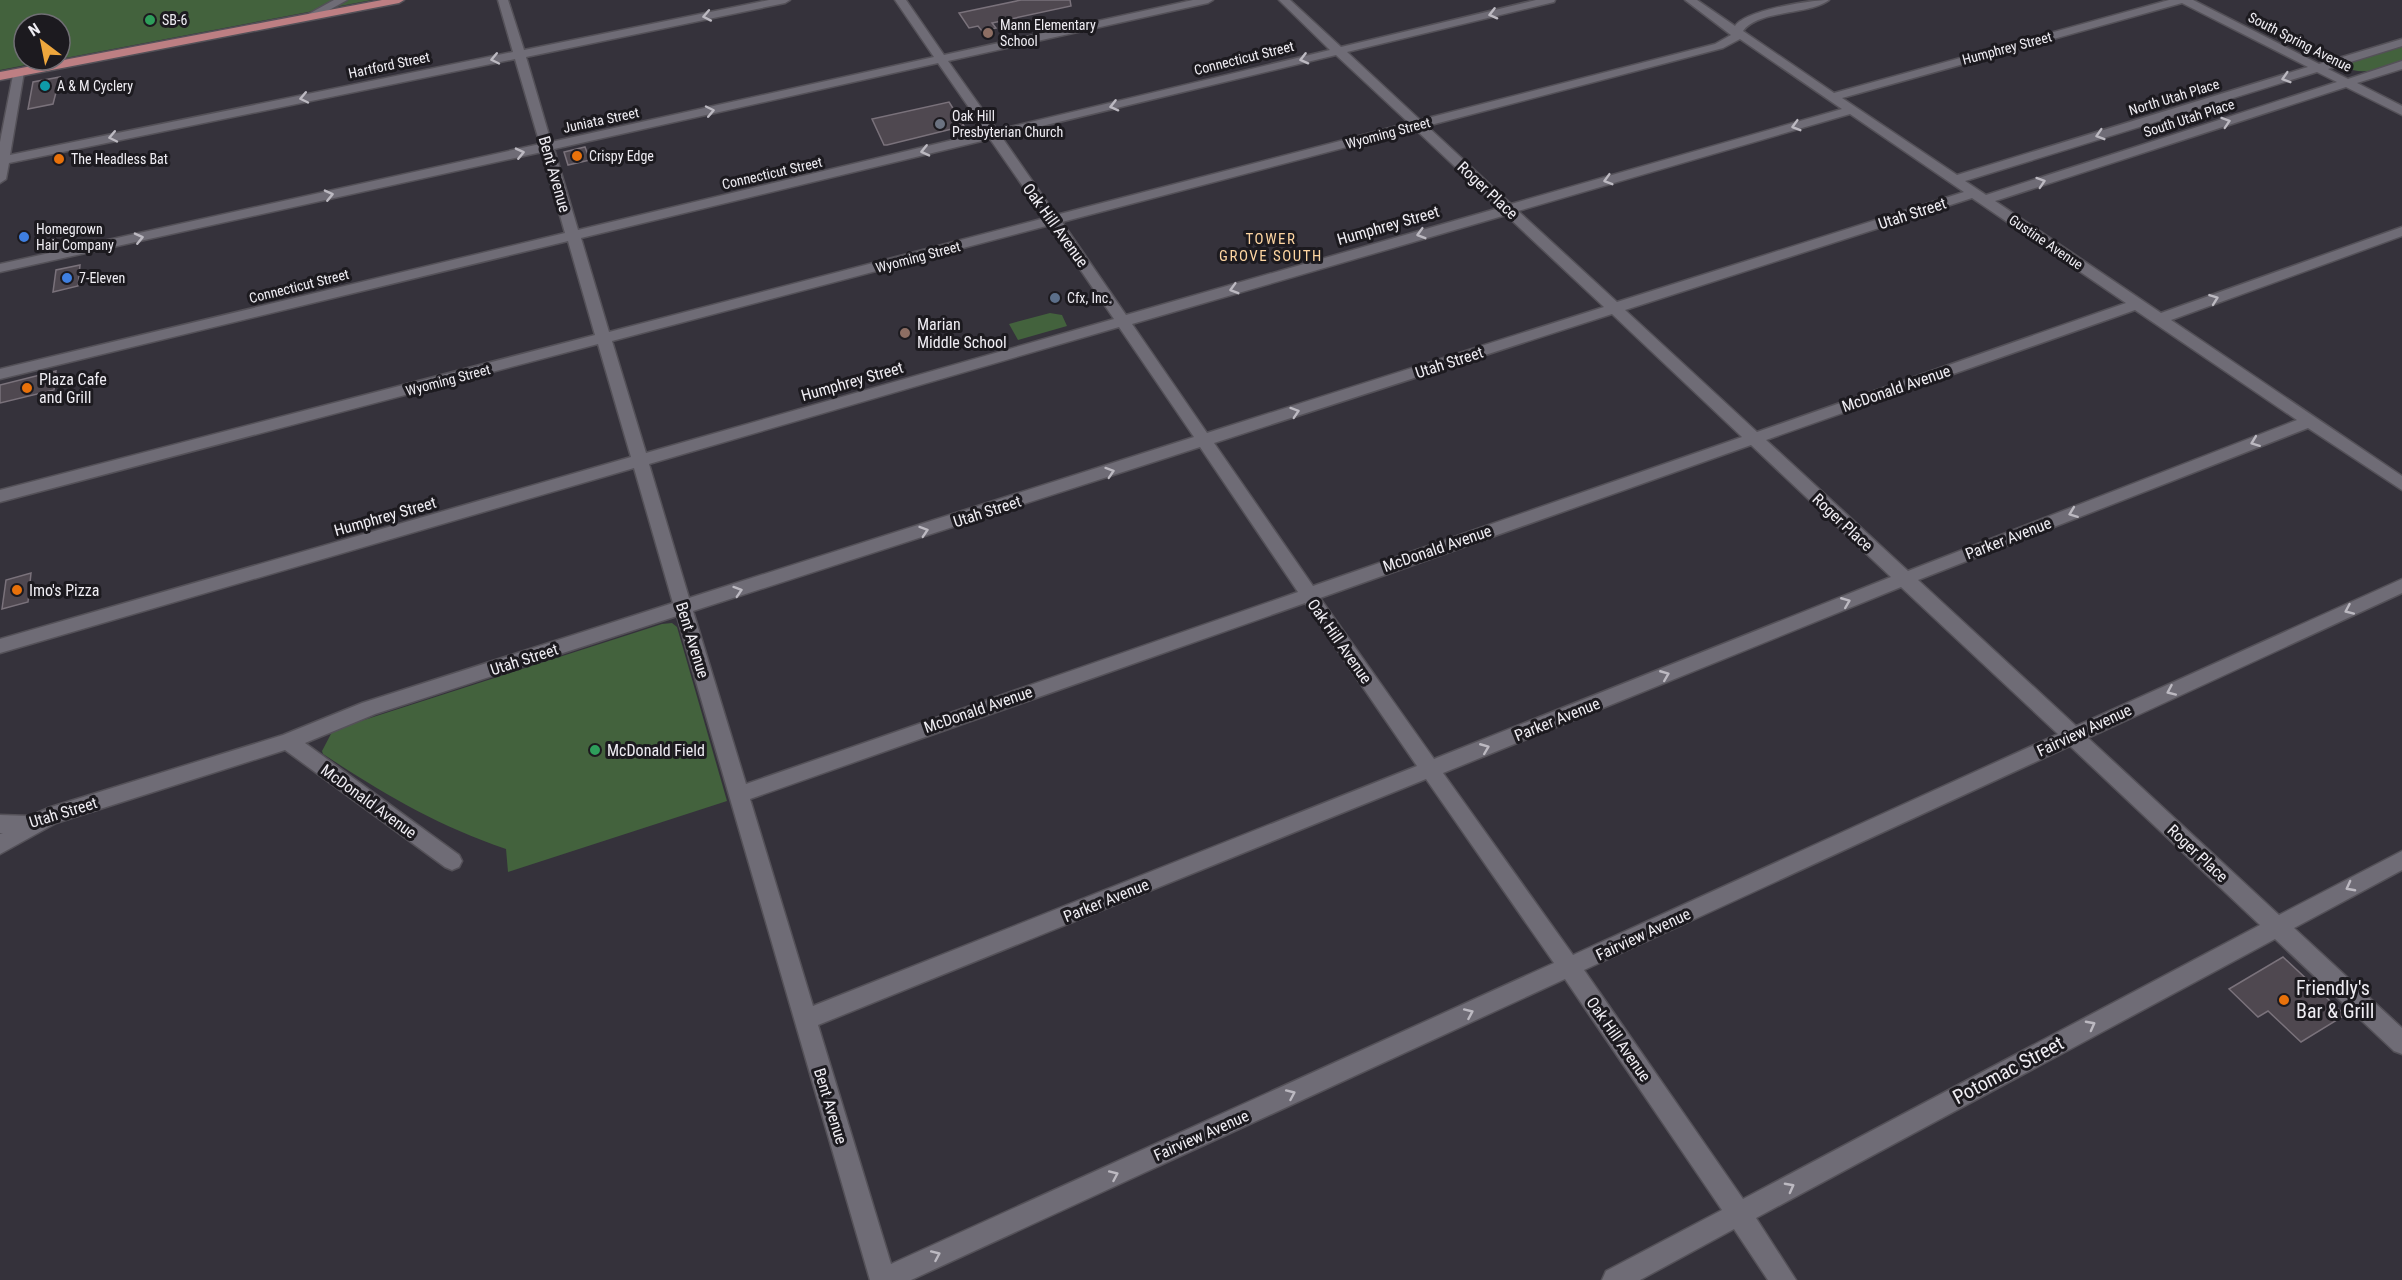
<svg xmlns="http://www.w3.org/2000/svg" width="2402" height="1280" viewBox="0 0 2402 1280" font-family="'Roboto Condensed',sans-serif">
  <rect width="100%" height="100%" fill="#35323b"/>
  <!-- green -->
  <path fill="#43623d" d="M 0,0 L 372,0 L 60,59 L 60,24 L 24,24 L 24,60 L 52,60 L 0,70 Z
    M 2402,44 L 2402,61 C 2382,68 2362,78 2342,65 L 2343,63 Z
    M 1050,313 L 1062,315 L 1067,326 L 1018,340 L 1009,324 Z
    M 672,623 L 677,627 L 727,801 L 508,872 L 506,849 C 436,825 384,794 323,754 L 322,751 L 332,732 L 336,729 L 662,624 Z"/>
  <!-- building -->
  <path fill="#4f4850" stroke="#7a727b" stroke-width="1.5" d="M 1021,0 L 1070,0 L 1071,6 L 992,23 L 996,28 L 982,31 L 978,26 L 969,28 L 959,13 Z
    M 60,77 L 53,104 L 28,109 L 33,82 Z
    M 949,102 L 964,126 L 887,145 L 884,145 L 872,119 Z
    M 585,147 L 590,160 L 568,165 L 564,152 Z
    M 80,265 L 78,286 L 53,292 L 56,270 Z
    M 56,371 L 54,390 L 0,403 L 0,385 Z
    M 31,573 L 28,602 L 2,609 L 6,580 Z
    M 2283,957 L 2345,1015 L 2301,1042 L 2268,1011 L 2258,1017 L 2229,989 Z"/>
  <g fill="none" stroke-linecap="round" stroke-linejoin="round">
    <defs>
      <path id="minor" d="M 334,0 L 347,0 L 315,18 L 311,19 L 305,16 Z
        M 498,0 L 508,0 L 524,50 L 769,0 L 790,0 L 785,3 L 526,57 L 551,142 L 934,57 L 895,0 L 906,0 L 944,55 L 1193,0 L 1213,0 L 1208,3 L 948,61 L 997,130 L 1330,50 L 1279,0 L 1290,0 L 1341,47 L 1536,0 L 1555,0 L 1554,2 L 1347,52 L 1420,120 L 1715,44 L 1731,35 L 1685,0 L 1697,0 L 1735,26 C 1746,10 1811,0 1829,0 C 1810,15 1757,10 1743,31 L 1834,93 L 2169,0 L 2193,0 L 2319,64 L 2402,39 L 2402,46 L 2328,69 L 2348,79 L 2402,61 L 2402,69 L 2357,83 L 2402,106 L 2402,115 L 2346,87 L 1995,201 L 2161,313 L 2402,227 L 2402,236 L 2171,320 L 2402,476 L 2402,490 L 2308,428 L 1918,580 L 2076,726 L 2402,579 L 2402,593 L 2088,738 L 2279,915 L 2402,851 L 2402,870 L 2294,928 L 2402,1028 L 2402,1054 L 2394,1051 L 2275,939 L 1756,1218 L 1796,1280 L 1768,1280 L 1734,1229 L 1640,1280 L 1602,1280 L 1606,1271 L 1722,1210 L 1565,979 L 911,1280 L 870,1280 L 677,616 L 375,714 L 305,743 L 459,855 L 462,861 L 459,867 L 452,870 L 445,867 L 285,750 L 56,823 L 0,854 L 0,834 L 3,833 L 0,833 L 0,815 L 30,816 L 51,807 L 283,735 L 362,703 L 673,603 L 634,468 L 0,653 L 0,639 L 631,457 L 598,344 L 0,502 L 0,490 L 595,335 L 568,241 L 0,379 L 0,369 L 565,233 L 542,152 L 0,272 L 0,264 L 540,144 L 515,59 L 9,163 L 6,179 L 0,183 L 0,142 L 14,70 L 22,70 L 24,72 L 10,155 L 513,52 ZM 2182,3 L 2308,67 L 1957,175 L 1842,98 ZM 1740,39 L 1842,109 L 1511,204 L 1427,126 L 1723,48 ZM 1336,55 L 1409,123 L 1056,215 L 1001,136 ZM 938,63 L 986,132 L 578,230 L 554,149 ZM 2317,72 L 2337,82 L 1986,195 L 1965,181 ZM 1850,114 L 1964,192 L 1617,302 L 1518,211 ZM 1415,129 L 1499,208 L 1126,315 L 1062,222 ZM 990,139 L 1045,218 L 609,332 L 581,238 ZM 1972,198 L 2126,303 L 1757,432 L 1625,310 ZM 1506,215 L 1604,307 L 1207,433 L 1132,324 ZM 1050,225 L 1114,319 L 646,453 L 612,341 ZM 2135,310 L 2297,420 L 1908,571 L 1766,440 ZM 1612,314 L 1742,437 L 1313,586 L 1214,443 ZM 1119,327 L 1194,437 L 689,598 L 649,464 ZM 1751,445 L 1891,577 L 1434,759 L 1320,598 ZM 1200,447 L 1298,592 L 746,784 L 693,611 ZM 1901,587 L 2058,734 L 1573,955 L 1443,773 ZM 1305,603 L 1417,766 L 813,1006 L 750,799 ZM 2070,746 L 2260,925 L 1743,1199 L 1584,970 ZM 1426,779 L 1554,963 L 891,1264 L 818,1025 Z"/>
      <path id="major" d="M 382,0 L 404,0 L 399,3 L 0,80 L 0,72 Z"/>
    </defs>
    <!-- minor casing -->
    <use href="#minor" stroke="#545158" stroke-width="3"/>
    <!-- major casing -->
    <use href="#major" stroke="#545158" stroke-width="3"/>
    <!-- minor -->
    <use href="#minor" fill="#6f6c76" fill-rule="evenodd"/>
    <!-- major -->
    <use href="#major" fill="#bd7f83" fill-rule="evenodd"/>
  </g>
  <!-- one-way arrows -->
  <defs><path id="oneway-chevron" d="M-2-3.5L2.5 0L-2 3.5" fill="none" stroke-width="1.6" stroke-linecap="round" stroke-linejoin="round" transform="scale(1.5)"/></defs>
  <g stroke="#bcb9c1">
    <use href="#oneway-chevron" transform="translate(1493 14) rotate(166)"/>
    <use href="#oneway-chevron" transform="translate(707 16) rotate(169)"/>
    <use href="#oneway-chevron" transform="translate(495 59) rotate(168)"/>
    <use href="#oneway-chevron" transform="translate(1304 59) rotate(166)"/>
    <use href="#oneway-chevron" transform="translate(2286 78) rotate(163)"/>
    <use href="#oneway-chevron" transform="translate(304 98) rotate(168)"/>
    <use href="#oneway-chevron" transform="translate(1114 106) rotate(166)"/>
    <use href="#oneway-chevron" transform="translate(710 111) rotate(-12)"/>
    <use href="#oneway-chevron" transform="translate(2226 122) rotate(-18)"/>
    <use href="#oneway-chevron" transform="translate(1796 126) rotate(164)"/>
    <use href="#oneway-chevron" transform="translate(2100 135) rotate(163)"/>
    <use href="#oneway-chevron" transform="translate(113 137) rotate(168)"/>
    <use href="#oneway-chevron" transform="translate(925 151) rotate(167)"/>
    <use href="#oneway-chevron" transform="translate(520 153) rotate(-13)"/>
    <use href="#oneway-chevron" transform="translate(1608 180) rotate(164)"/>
    <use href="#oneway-chevron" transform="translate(2041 182) rotate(-18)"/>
    <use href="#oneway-chevron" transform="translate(329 195) rotate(-13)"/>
    <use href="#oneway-chevron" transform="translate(1421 234) rotate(164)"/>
    <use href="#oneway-chevron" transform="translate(139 238) rotate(-13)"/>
    <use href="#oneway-chevron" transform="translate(1234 289) rotate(164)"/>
    <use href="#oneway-chevron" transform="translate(2214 299) rotate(-20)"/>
    <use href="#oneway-chevron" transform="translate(1295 412) rotate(-18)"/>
    <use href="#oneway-chevron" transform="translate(2255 442) rotate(159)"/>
    <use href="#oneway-chevron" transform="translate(1110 472) rotate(-18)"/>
    <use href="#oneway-chevron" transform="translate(2073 513) rotate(159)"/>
    <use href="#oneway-chevron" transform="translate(924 531) rotate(-18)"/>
    <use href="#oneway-chevron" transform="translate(738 591) rotate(-18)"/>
    <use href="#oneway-chevron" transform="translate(1846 602) rotate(-22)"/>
    <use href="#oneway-chevron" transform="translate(2349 610) rotate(156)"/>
    <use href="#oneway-chevron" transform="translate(1665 675) rotate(-22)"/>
    <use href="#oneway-chevron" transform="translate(2171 691) rotate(156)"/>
    <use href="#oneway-chevron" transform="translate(1485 748) rotate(-22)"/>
    <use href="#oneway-chevron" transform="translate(2350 887) rotate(152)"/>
    <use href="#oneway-chevron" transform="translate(1469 1013) rotate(-24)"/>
    <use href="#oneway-chevron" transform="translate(2091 1025) rotate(-28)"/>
    <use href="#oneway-chevron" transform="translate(1291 1094) rotate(-24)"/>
    <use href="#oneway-chevron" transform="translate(1114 1175) rotate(-24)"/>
    <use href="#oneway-chevron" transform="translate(1790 1187) rotate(-28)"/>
    <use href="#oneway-chevron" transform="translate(936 1255) rotate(-24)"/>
  </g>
  <!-- markers -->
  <g fill="#2e9e5b" stroke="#1c1a1f" stroke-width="2">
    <circle cx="150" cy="20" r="6"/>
    <circle cx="595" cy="750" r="6"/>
  </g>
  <g fill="#8d6e63" stroke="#1c1a1f" stroke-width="2">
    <circle cx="988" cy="33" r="6"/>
    <circle cx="905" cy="333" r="6"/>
  </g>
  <circle fill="#0f9aa8" stroke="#1c1a1f" stroke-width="2" cx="45" cy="86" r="6"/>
  <circle fill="#6b7280" stroke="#1c1a1f" stroke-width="2" cx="940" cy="124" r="6"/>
  <g fill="#e8710a" stroke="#1c1a1f" stroke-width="2">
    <circle cx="577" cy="156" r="6"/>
    <circle cx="59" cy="159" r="6"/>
    <circle cx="27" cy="388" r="6"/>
    <circle cx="17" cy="590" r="6"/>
    <circle cx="2284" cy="1000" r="6"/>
  </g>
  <g fill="#3f7fe0" stroke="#1c1a1f" stroke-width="2">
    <circle cx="24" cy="237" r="6"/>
    <circle cx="67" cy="278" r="6"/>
  </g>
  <circle fill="#5c6f8a" stroke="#1c1a1f" stroke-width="2" cx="1055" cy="298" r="6"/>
  <g text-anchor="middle" stroke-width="6" stroke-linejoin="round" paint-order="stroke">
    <!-- far-poi labels -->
    <g font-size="14" fill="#efedf3" stroke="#1c1a1f" text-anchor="start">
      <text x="162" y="25">SB-6</text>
      <text x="1000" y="30">Mann Elementary<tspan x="1000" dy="16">School</tspan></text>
      <text x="57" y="91">A &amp; M Cyclery</text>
      <text x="952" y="121">Oak Hill<tspan x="952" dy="16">Presbyterian Church</tspan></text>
      <text x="589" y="161">Crispy Edge</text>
      <text x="71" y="164">The Headless Bat</text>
      <text x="36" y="234">Homegrown<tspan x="36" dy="16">Hair Company</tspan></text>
      <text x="79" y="283">7-Eleven</text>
      <text x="1067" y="303">Cfx, Inc.</text>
    </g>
    <!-- far-street labels -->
    <g font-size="14" fill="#efedf3" stroke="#1c1a1f">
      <text transform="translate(2300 42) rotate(27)" y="5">South Spring Avenue</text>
      <text transform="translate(2007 48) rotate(-15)" y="5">Humphrey Street</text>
      <text transform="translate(1244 58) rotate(-14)" y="5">Connecticut Street</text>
      <text transform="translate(389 65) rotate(-12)" y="5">Hartford Street</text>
      <text transform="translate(2174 97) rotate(-17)" y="5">North Utah Place</text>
      <text transform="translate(2189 118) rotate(-18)" y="5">South Utah Place</text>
      <text transform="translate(601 120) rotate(-12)" y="5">Juniata Street</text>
      <text transform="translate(1388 133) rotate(-15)" y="5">Wyoming Street</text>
      <text transform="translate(772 173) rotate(-13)" y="5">Connecticut Street</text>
      <text transform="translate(2046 242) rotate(34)" y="5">Gustine Avenue</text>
      <text transform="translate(918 257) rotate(-15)" y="5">Wyoming Street</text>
      <text transform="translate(299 286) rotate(-14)" y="5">Connecticut Street</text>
      <text transform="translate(448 380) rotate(-15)" y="5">Wyoming Street</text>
    </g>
    <!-- far-neighbourhood labels -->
    <g font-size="15" letter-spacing="1.5" fill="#fdd5a1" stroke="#1c1a1f">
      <text x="1271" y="244">TOWER<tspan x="1271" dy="17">GROVE SOUTH</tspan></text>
    </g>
    <!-- street labels -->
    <g font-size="16" fill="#efedf3" stroke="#1c1a1f">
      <text transform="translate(555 174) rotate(74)" y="6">Bent Avenue</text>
      <text transform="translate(1488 190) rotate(43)" y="6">Roger Place</text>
      <text transform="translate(1912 213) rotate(-18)" y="6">Utah Street</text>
      <text transform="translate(1056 225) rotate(54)" y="6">Oak Hill Avenue</text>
      <text transform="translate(1388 225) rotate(-16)" y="6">Humphrey Street</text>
      <text transform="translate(1449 362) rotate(-18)" y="6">Utah Street</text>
      <text transform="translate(852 381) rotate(-16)" y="6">Humphrey Street</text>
      <text transform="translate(1896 388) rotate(-19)" y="6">McDonald Avenue</text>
      <text transform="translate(987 511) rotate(-18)" y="6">Utah Street</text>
      <text transform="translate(385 516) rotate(-16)" y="6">Humphrey Street</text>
      <text transform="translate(1843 522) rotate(43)" y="6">Roger Place</text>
      <text transform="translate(2008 538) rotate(-21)" y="6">Parker Avenue</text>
      <text transform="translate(1437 548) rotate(-19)" y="6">McDonald Avenue</text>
      <text transform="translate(693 640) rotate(73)" y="6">Bent Avenue</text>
      <text transform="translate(1340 641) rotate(55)" y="6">Oak Hill Avenue</text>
      <text transform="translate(524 659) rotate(-18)" y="6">Utah Street</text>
      <text transform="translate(978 709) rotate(-19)" y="6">McDonald Avenue</text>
      <text transform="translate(1557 719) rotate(-22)" y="6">Parker Avenue</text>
      <text transform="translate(2084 730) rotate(-25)" y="6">Fairview Avenue</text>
      <text transform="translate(369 801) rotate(36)" y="6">McDonald Avenue</text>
      <text transform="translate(63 812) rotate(-17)" y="6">Utah Street</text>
      <text transform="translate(2198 853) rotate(43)" y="6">Roger Place</text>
      <text transform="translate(1106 900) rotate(-22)" y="6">Parker Avenue</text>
      <text transform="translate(1643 934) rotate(-25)" y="6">Fairview Avenue</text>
      <text transform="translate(1619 1039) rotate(55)" y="6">Oak Hill Avenue</text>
      <text transform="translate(831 1106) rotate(73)" y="6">Bent Avenue</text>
      <text transform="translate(1201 1135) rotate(-24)" y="6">Fairview Avenue</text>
    </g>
    <!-- poi labels -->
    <g font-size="16" fill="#efedf3" stroke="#1c1a1f" text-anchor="start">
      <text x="917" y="330">Marian<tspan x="917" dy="18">Middle School</tspan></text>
      <text x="39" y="385">Plaza Cafe<tspan x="39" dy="18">and Grill</tspan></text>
      <text x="29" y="596">Imo's Pizza</text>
      <text x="607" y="756">McDonald Field</text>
    </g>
    <!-- near-poi labels -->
    <g font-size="20" fill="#efedf3" stroke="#1c1a1f" text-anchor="start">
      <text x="2296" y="995">Friendly's<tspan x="2296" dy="23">Bar &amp; Grill</tspan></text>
    </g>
    <!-- near-street labels -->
    <g font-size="20" fill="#efedf3" stroke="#1c1a1f">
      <text transform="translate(2008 1070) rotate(-28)" y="7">Potomac Street</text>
    </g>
  </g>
  <!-- north arrow -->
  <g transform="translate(42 42) rotate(328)"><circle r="28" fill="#1c1a1f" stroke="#706e74" stroke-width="1.5"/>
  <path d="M0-4.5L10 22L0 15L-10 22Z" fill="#eea73d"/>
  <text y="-9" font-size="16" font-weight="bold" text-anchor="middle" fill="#efedf3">N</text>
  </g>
</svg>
